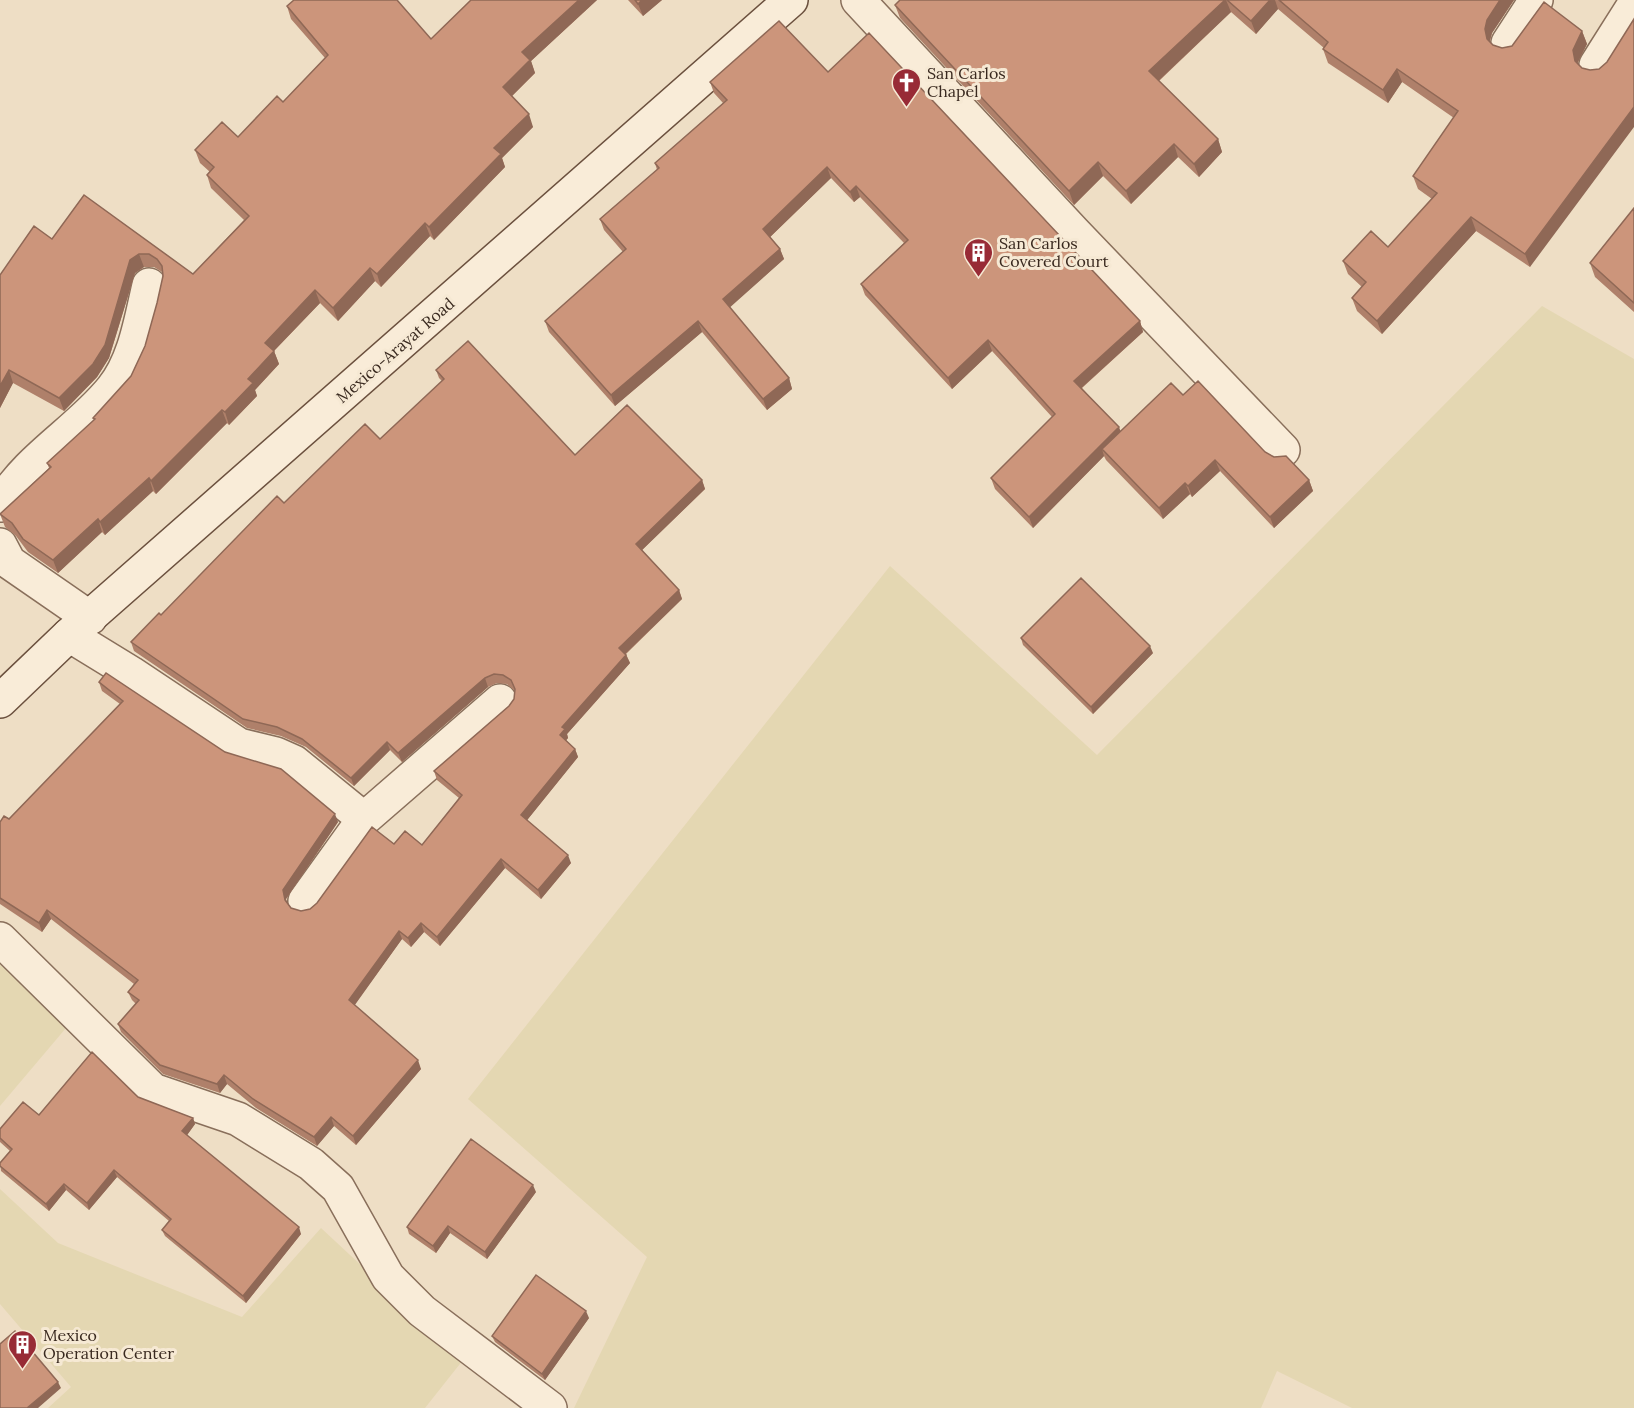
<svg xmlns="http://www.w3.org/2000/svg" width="1634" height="1408" viewBox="0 0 1634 1408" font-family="Lora,serif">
  <rect width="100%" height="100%" fill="#eedec5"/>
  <!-- farmland -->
  <path fill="#e4d7b2" d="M 1542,306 L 1634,359 L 1634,1408 L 1352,1408 L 1277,1371 L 1261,1408 L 574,1408 L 647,1257 L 468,1099 L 890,566 L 1097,755 Z
    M 0,964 L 66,1028 L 0,1106 Z
    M 0,1189 L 58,1243 L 242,1317 L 321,1228 L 463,1360 L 425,1408 L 48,1408 L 71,1387 L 0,1304 Z"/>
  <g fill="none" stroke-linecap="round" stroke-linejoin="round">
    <defs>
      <path id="minor" d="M 858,0 L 1074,232 L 1283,450
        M 1508,43 L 1536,0
        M 1596,65 L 1634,5
        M 0,505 C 28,457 78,431 112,389 C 135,361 141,319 149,285
        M 0,545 L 9,562 L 90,618
        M 69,635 L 131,673 L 239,745 L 276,754 L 294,762 L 364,819
        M 305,901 L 364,819 L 500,701
        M 0,939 L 153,1090 L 238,1119 L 311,1164 L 338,1188 L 388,1277 L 422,1311 L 550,1408"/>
      <path id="secondary" d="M 0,701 L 69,635 L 791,0"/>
    </defs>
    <!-- minor casing -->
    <use href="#minor" stroke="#896f5b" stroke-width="36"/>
    <!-- secondary casing -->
    <use href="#secondary" stroke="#6b503e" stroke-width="36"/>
    <!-- minor -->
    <use href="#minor" stroke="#f9ecd8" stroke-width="33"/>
    <!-- secondary -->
    <use href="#secondary" stroke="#f9ecd8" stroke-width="33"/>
  </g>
  <!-- wall -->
  <path fill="#af806a" d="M 471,0 L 597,0 L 531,61 L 535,73 L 512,96 L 533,127 L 502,158 L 505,167 L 434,240 L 430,236 L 381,287 L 375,281 L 338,321 L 320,303 L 274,351 L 279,364 L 255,390 L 257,396 L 229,425 L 227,423 L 156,494 L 153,491 L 105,535 L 102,532 L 58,573 L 28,552 L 16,536 L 5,527 L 0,514 L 49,468 L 47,463 L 94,420 L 93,418 L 131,376 L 145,346 L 157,303 L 163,276 L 162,272 L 154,267 L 144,267 L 135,273 L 109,358 L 97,377 L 64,411 L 13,383 L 0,408 L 0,275 L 52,239 L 84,195 L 193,274 L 244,220 L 211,188 L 207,175 L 210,172 L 200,163 L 195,150 L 238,137 L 283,102 L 325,58 L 291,19 L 287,6 L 431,39 Z
    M 628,0 L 662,0 L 643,16 Z
    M 900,0 L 1514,0 L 1492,33 L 1490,42 L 1493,45 L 1502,48 L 1582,31 L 1587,44 L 1577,64 L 1530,267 L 1476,231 L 1382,334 L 1357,311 L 1352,298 L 1362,287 L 1348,274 L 1343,261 L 1388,247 L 1432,199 L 1418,189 L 1413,176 L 1454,118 L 1402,82 L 1388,103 L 1328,63 L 1323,49 L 1324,48 L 1278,9 L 1256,34 L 1231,12 L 1159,81 L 1218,139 L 1222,152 L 1199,177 L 1178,157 L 1131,204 L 1103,176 L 1074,205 L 900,18 L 895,5 Z
    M 828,72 L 1140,321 L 1143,332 L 1082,388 L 1120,431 L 1183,395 L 1265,452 L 1309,480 L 1313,491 L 1274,528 L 1220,471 L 1192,497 L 1190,494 L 1163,519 L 1106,460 L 1104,456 L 1033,528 L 995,489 L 991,478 L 1052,417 L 992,351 L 952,389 L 865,295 L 861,284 L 904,243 L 860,197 L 854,202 L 831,178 L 770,237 L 780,249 L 784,259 L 729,307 L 789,378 L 792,389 L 767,410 L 702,332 L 615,406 L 549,332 L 545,321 L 623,252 L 604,230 L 600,219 L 657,170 L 655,163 L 723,103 L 714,93 L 710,82 Z
    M 1634,208 L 1634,312 L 1595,277 L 1590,263 Z
    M 436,370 L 575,455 L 702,480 L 705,489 L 642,550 L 679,590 L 682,599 L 626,654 L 630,663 L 567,734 L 568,738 L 566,740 L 575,749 L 578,757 L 527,820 L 571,863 L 541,899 L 505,868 L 440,946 L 424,932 L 411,947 L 402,939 L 354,1005 L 421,1069 L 356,1145 L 334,1126 L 317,1146 L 256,1108 L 227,1084 L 220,1093 L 163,1074 L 121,1032 L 118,1024 L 136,1004 L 132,1000 L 128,992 L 134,984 L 51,919 L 42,932 L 0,904 L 0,822 L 9,819 L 120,704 L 102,691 L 99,682 L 225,752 L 338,822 L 286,899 L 287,903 L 291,908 L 301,911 L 310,909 L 394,844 L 422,845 L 459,798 L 437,780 L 434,771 L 509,706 L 514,699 L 515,691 L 507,684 L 497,683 L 488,687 L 402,762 L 390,750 L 354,786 L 306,747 L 281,736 L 247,728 L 134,651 L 131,642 L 284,503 L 380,439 L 442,381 L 439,378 Z
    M 1021,638 L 1153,653 L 1093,714 L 1023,645 Z
    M 138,1097 L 193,1118 L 195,1124 L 187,1135 L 301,1234 L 246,1303 L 165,1236 L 162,1230 L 169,1221 L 117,1177 L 89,1210 L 66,1190 L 49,1211 L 1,1171 L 0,1163 L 10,1151 L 0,1142 L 0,1129 L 39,1115 Z
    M 536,1192 L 487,1259 L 450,1233 L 436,1253 L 409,1234 L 407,1227 Z
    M 589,1318 L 545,1380 L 495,1342 L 492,1336 Z"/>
  <!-- shaded-wall -->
  <path fill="#8f6856" d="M 579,0 L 597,0 L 531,61 L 535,73 L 508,100 L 503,87 L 522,52 Z
    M 642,0 L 662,0 L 643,16 L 638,4 Z
    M 1225,0 L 1226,0 L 1231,12 L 1154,85 L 1149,71 Z
    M 1270,0 L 1275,0 L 1278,9 L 1256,34 L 1251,21 Z
    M 1500,0 L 1514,0 L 1492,33 L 1489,43 L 1487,39 L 1485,29 L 1487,20 Z
    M 1582,31 L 1587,44 L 1577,64 L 1575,61 L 1573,50 Z
    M 1397,69 L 1402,82 L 1388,103 L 1383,90 Z
    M 1634,107 L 1634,127 L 1530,267 L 1525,254 Z
    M 529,114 L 533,127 L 502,158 L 505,167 L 434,240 L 429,227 L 494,148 Z
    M 1218,139 L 1222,152 L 1199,177 L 1194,164 Z
    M 1174,144 L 1178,157 L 1131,204 L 1126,191 Z
    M 1098,162 L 1103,176 L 1074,205 L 1069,191 Z
    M 827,167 L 831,178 L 767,240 L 763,229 Z
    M 856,186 L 860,197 L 854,202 L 850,192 Z
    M 1471,217 L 1476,231 L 1382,334 L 1377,321 Z
    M 425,223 L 430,236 L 381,287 L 377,274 Z
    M 780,249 L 784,259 L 727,310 L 723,299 Z
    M 139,254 L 144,267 L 135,273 L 109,358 L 97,377 L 64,411 L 59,398 L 130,260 Z
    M 370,268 L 375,281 L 338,321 L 333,308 Z
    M 315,290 L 320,303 L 270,355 L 265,343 Z
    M 698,321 L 702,332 L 615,406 L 611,395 Z
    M 1140,321 L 1143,332 L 1078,391 L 1074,381 Z
    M 988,340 L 992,351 L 952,389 L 948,378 Z
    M 274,351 L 279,364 L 255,390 L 257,396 L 229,425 L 225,412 L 248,379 Z
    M 9,370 L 13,383 L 0,408 L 0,386 Z
    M 789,378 L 792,389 L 767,410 L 763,399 Z
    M 222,410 L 227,423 L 156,494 L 151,481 Z
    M 1119,427 L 1123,438 L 1102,449 L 1104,456 L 1033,528 L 1029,517 Z
    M 1215,460 L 1220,471 L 1192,497 L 1188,486 Z
    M 149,478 L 153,491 L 105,535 L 100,522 Z
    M 702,480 L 705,489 L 639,553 L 636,544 Z
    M 1309,480 L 1313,491 L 1274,528 L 1270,517 Z
    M 1185,483 L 1190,494 L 1163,519 L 1159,508 Z
    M 98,519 L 102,532 L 58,573 L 53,560 Z
    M 679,590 L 682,599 L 622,657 L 619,648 Z
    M 1150,646 L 1153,653 L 1093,714 L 1091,707 Z
    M 626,655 L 630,663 L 567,734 L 568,738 L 563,744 L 560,735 L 562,727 Z
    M 485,678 L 488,687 L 402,762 L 398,753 Z
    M 387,742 L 390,750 L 354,786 L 351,778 Z
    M 575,749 L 578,757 L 524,824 L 521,815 Z
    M 335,814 L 338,822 L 286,899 L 288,909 L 285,900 L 283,890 Z
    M 568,855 L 571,863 L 541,899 L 538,890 Z
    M 501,859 L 505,868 L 440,946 L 437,937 Z
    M 47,910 L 51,919 L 42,932 L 39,923 Z
    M 421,923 L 424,932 L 411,947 L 408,938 Z
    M 399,931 L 402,939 L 352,1009 L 349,1000 Z
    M 418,1060 L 421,1069 L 356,1145 L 353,1136 Z
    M 224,1075 L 227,1084 L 220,1093 L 217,1084 Z
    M 331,1117 L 334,1126 L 317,1146 L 314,1137 Z
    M 193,1118 L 195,1124 L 185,1138 L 182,1131 Z
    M 114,1170 L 117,1177 L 89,1210 L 87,1203 Z
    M 64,1184 L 66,1190 L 49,1211 L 46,1204 Z
    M 533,1185 L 536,1192 L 487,1259 L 485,1252 Z
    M 448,1226 L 450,1233 L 436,1253 L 433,1246 Z
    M 299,1227 L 301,1234 L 246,1303 L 243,1296 Z
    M 586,1311 L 589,1318 L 545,1380 L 542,1374 Z
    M 58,1382 L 61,1388 L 38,1408 L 27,1408 Z"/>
  <!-- building -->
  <path fill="#cc957b" stroke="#8f6856" stroke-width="1.5" d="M 294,0 L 397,0 L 431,39 L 471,0 L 579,0 L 522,52 L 530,60 L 503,87 L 529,114 L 494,148 L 501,154 L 429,227 L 425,223 L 377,274 L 370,268 L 333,308 L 315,290 L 265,343 L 274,351 L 248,379 L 253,383 L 225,412 L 222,410 L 151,481 L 149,478 L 100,522 L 98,519 L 53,560 L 23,539 L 12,523 L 0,514 L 51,467 L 47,463 L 95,419 L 93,418 L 131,376 L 145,346 L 157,303 L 163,276 L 162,266 L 157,259 L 149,254 L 139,254 L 130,260 L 105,345 L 93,364 L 59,398 L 9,370 L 0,386 L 0,275 L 34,226 L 52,239 L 84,195 L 193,274 L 249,216 L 207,175 L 214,167 L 195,150 L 222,122 L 238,137 L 277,96 L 283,102 L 328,55 L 287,6 Z
    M 635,0 L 642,0 L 638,4 Z
    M 900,0 L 1225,0 L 1149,71 L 1218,139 L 1194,164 L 1174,144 L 1126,191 L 1098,162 L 1069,191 L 895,5 Z
    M 1227,0 L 1270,0 L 1251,21 Z
    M 1279,0 L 1500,0 L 1487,20 L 1485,29 L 1487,39 L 1493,45 L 1502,48 L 1512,46 L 1544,2 L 1582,31 L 1573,50 L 1575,61 L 1582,68 L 1590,70 L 1599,69 L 1607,62 L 1634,19 L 1634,107 L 1525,254 L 1471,217 L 1377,321 L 1352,298 L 1366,282 L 1343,261 L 1371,231 L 1388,247 L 1437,193 L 1413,176 L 1458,111 L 1397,69 L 1383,90 L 1323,49 L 1328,42 Z
    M 779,21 L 828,72 L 869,33 L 1140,321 L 1074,381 L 1119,427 L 1029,517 L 991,478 L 1055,414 L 988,340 L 948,378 L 861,284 L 908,240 L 856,186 L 850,192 L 827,167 L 763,229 L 780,249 L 723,299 L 789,378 L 763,399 L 698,321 L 611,395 L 545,321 L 626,249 L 600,219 L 659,168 L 655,163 L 727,100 L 710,82 Z
    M 1634,208 L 1634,303 L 1590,263 Z
    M 468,341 L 575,455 L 627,405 L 702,480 L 636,544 L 679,590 L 619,648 L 626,655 L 562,727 L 565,729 L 560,735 L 575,749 L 521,815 L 568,855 L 538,890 L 501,859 L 437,937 L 421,923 L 408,938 L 399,931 L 349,1000 L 418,1060 L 353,1136 L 331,1117 L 314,1137 L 253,1099 L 224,1075 L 217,1084 L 160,1065 L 118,1024 L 139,1000 L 128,992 L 138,980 L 47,910 L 39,923 L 0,898 L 0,822 L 4,816 L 9,819 L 123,701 L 99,682 L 106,673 L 225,752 L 281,769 L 335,814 L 283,890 L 285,900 L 291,908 L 301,911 L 310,909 L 317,903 L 372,827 L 394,844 L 405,831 L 422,845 L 462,795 L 434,771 L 509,706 L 514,699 L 515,689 L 511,680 L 503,675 L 494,674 L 485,678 L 398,753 L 387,742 L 351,778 L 302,739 L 277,727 L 243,719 L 131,642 L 159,613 L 161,615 L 277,496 L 284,503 L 365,424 L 380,439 L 444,379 L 436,370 Z
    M 1198,381 L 1265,452 L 1274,457 L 1286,456 L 1309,480 L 1270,517 L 1215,460 L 1188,486 L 1185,483 L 1159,508 L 1102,449 L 1171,383 L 1183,395 Z
    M 1081,578 L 1150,646 L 1091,707 L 1021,638 Z
    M 92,1052 L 138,1097 L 193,1118 L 182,1131 L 299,1227 L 243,1296 L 162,1230 L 171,1219 L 114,1170 L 87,1203 L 64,1184 L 46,1204 L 0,1166 L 0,1163 L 12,1149 L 0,1138 L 0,1129 L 23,1102 L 39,1115 Z
    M 471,1139 L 533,1185 L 485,1252 L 448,1226 L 433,1246 L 407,1227 Z
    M 536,1275 L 586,1311 L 542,1374 L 492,1336 Z
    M 15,1331 L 58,1382 L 27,1408 L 0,1408 L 0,1344 Z"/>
  <!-- icons -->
  <defs>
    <symbol id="church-pin" viewBox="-11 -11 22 30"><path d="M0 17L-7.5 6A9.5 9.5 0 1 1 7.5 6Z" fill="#982b36" stroke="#f6e9d4"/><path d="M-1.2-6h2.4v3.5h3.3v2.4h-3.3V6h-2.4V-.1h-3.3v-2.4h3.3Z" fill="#fff"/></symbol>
    <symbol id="building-pin" viewBox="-11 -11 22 30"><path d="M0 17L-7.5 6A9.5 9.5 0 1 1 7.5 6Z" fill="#982b36" stroke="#f6e9d4"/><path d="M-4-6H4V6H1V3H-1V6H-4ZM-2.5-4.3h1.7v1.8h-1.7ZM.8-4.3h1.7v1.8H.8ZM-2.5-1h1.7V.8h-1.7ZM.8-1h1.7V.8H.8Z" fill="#fff"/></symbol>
  </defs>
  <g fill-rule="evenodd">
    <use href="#church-pin" x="890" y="66" width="33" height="45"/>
    <use href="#building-pin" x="962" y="236" width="33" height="45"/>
    <use href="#building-pin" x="6" y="1328" width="33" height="45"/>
  </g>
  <g text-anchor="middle" stroke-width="6" stroke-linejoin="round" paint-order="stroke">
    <!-- poi labels -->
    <g font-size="16" fill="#39291f" stroke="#f6e9d4" text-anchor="start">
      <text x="927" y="79">San Carlos<tspan x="927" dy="18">Chapel</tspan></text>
      <text x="999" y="249">San Carlos<tspan x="999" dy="18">Covered Court</tspan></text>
      <text x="43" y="1341">Mexico<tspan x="43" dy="18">Operation Center</tspan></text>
    </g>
    <!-- street labels -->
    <g font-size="16" fill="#39291f" stroke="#f6e9d4">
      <text transform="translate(395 350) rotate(-41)" y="6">Mexico-Arayat Road</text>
    </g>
  </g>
</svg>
